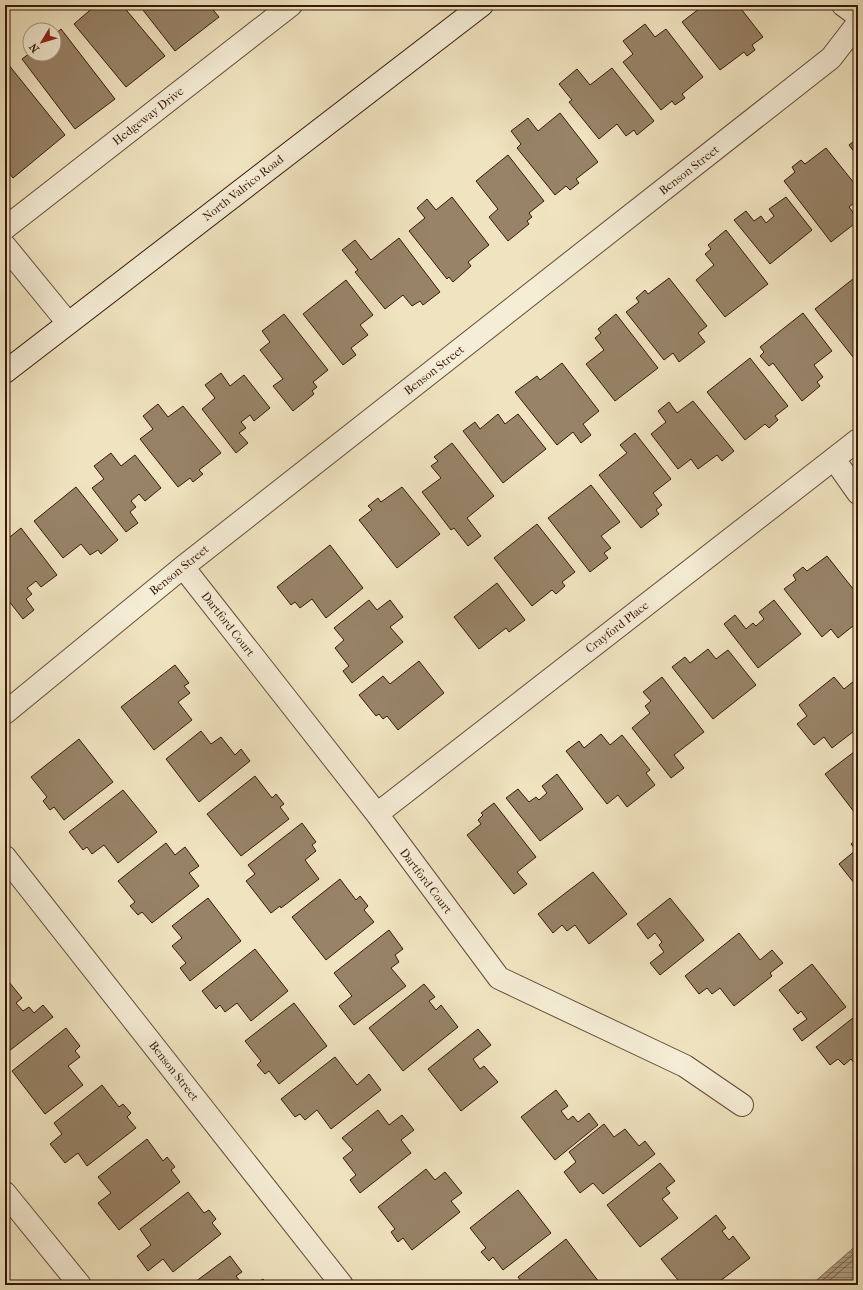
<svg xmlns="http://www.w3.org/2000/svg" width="863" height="1290" viewBox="0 0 863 1290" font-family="'IM FELL French Canon',serif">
  <defs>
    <pattern id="water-rules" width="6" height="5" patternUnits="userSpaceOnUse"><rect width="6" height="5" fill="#b19f82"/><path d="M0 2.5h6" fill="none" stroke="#918169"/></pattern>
  </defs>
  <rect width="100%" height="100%" fill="#f0e4c0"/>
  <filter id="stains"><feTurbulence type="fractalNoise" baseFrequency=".005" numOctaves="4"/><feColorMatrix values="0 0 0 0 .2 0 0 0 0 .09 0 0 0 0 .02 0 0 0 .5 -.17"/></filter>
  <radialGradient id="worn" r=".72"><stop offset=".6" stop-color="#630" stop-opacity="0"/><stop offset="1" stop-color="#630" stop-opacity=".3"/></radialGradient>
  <!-- water -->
  <path fill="url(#water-rules)" stroke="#816952" d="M 858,1244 L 858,1285 L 811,1285 Z"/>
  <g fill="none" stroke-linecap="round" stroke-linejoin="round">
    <!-- shore -->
    <path stroke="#745c46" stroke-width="1" d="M 817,1285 L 858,1250
      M 824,1285 L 858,1256"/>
  </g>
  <!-- building -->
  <path fill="#988368" stroke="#381909" d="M 96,5 L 122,5 L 165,56 L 126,87 L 74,24 Z
    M 139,5 L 209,5 L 219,17 L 175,51 Z
    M 704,5 L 738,5 L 763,37 L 752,45 L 755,50 L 747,56 L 744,52 L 720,70 L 682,22 Z
    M 645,24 L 655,37 L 666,29 L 703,77 L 682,94 L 685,98 L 675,105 L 672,101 L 661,110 L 623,62 L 633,54 L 623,41 Z
    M 61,29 L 115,99 L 75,129 L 22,59 L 30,53 L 54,54 L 54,35 Z
    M 8,64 L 65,135 L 13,178 L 5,168 L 5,66 Z
    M 612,68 L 654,121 L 637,135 L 634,130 L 626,136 L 617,124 L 599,139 L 569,102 L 572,100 L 559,84 L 577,69 L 590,85 Z
    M 560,113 L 598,162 L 576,179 L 579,183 L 570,190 L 566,186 L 555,195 L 517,148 L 521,144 L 511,131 L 528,118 L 538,131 Z
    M 858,138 L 858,157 L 849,145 Z
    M 826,148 L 858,188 L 858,200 L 849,207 L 858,219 L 858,221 L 831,242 L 784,181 L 795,172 L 792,167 L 801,160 L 805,164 Z
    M 508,155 L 544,201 L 529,213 L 532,217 L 527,221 L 529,224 L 508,241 L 489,217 L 498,209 L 476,181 Z
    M 452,197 L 489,245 L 468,262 L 471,266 L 453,282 L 449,277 L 447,279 L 409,231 L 425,218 L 417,208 L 427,199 L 436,210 Z
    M 786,197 L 812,230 L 770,264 L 734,220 L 746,211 L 754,221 L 761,216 L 766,223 L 774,216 L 769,209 Z
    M 726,230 L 768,284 L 725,317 L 696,280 L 714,265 L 705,254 L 711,249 L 708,245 Z
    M 399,238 L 440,292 L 423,305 L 420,301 L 412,306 L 403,295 L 385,309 L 355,272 L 358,270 L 342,250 L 355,240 L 371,260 Z
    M 858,275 L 858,353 L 853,357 L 815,309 Z
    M 669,278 L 707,326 L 698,333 L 705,342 L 679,362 L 673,353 L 664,360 L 626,312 L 639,302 L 636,298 L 645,290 L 648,294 Z
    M 346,280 L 373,315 L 360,325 L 368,335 L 351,348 L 356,355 L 343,365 L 303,314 Z
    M 803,313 L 832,351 L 814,365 L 823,377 L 817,382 L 820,386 L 802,401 L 773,363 L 769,366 L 760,356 L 764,352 L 760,347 Z
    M 284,314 L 328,370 L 313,382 L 317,387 L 312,391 L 314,394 L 293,411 L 273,386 L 283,379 L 260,350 L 270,342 L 262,331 Z
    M 616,314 L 658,368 L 615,401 L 586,364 L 604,350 L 595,338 L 601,333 L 598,329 Z
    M 750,358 L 788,406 L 775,416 L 778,420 L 769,428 L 765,424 L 745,440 L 707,392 Z
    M 562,363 L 599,411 L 583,424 L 591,435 L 581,443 L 573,432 L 557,445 L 515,392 L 537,376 L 540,380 Z
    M 221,373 L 230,386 L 244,375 L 270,408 L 254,421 L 250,415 L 241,422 L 246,428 L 239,433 L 248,443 L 236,453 L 202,409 L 215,398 L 205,385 Z
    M 693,401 L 734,451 L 722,461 L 717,455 L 698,469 L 691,459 L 678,469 L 651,434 L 666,422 L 658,411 L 669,402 L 677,413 Z
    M 158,404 L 168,417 L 183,406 L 221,453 L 199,470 L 203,474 L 193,482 L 190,478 L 178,487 L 140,439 L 153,429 L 143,416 Z
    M 498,414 L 505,424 L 518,414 L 546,449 L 503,483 L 463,431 L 475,422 L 480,429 Z
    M 635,433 L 671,479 L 653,493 L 662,505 L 656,510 L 659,514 L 641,528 L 599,475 L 627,453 L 620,445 Z
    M 452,443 L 494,496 L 467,518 L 481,536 L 468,546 L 454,528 L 451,530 L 422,492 L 441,478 L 431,466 L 438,461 L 434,457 Z
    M 111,453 L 121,466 L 135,455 L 161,488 L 145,501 L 139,494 L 131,501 L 136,507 L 130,512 L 138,523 L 126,532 L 92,488 L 104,479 L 94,466 Z
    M 591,485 L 620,522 L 601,536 L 611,548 L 604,553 L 608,558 L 590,572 L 548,518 Z
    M 76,487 L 118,540 L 101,554 L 98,550 L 90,555 L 81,544 L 63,558 L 34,521 Z
    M 402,487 L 440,534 L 397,568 L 359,520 L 372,510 L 368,506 L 378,498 L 381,502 Z
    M 537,524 L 575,572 L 562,582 L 565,586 L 556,594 L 552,590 L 532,606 L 494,558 Z
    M 21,528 L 57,575 L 41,587 L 36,581 L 27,588 L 32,594 L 26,599 L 34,610 L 23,619 L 5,596 L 5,541 Z
    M 330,545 L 363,588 L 326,618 L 312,599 L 300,608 L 295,602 L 291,605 L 277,587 Z
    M 827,556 L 858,595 L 858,622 L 838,638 L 831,629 L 822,637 L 784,589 L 796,580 L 793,575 L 803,567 L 807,571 Z
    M 497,583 L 525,620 L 509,632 L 506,628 L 479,649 L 454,617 Z
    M 369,600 L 377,610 L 390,600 L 403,617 L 390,627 L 403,642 L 352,683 L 343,671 L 349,666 L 335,648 L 344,640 L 334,628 Z
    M 774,600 L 801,634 L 758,668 L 724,624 L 735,615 L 746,629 L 753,623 L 756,626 L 764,619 L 759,612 Z
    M 708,649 L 716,659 L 728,650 L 756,685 L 713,719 L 672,667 L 685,657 L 690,663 Z
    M 419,661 L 444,693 L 398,730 L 387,716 L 383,719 L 379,714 L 376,716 L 359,695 L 383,676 L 390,684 Z
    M 175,665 L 189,683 L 184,686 L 190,693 L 178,702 L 192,720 L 154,750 L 121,707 Z
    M 662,677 L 704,732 L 674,755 L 684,768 L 671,778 L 632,728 L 650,713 L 645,706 L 651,701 L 643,692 Z
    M 834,677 L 844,689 L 854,681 L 858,686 L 858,728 L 832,748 L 824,737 L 814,745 L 797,724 L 807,716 L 799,705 Z
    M 201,731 L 211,744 L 221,737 L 235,755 L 241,749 L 250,761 L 199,802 L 166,759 Z
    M 601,734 L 610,745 L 622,735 L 650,770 L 646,773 L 655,785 L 627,807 L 618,795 L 607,804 L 566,751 L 579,741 L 584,748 Z
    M 79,739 L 113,782 L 64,820 L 54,807 L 50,810 L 43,801 L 47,797 L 31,777 Z
    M 858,749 L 858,817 L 825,774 Z
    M 557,774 L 583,809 L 540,841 L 506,798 L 518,789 L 529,802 L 536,797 L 539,800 L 547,793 L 542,786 Z
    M 255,776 L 272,798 L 276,794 L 284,804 L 280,807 L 289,819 L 241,856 L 207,814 Z
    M 123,790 L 157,832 L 118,863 L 104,845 L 92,854 L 87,847 L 83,850 L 69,832 Z
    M 494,803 L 536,857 L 517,872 L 527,884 L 514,894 L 467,835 L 481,824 L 478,820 L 483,815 L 481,813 Z
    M 302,823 L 316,842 L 312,845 L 316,851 L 305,860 L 319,879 L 281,908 L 280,906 L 271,913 L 246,881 L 255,874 L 248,865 Z
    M 858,839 L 858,888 L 839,864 L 856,850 L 851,844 Z
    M 166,843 L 175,855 L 185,847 L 199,866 L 189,873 L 199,886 L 152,923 L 142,912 L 138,915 L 130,906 L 135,902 L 118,881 Z
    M 593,872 L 627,914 L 589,944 L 575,925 L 567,931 L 562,925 L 553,933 L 538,914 Z
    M 340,879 L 356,900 L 360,896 L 368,906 L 364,910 L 374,922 L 326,960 L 292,917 Z
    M 208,898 L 241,941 L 190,981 L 180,968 L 186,963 L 172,946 L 182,938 L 172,926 Z
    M 670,898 L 704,940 L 660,975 L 650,963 L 664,952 L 659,945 L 662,942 L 655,933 L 648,939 L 637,924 Z
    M 389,930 L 403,949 L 395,955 L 399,962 L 391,968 L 406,986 L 354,1025 L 339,1006 L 352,996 L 334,973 Z
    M 739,933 L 760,960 L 772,950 L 783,963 L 770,973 L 772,976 L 734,1006 L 720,988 L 712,994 L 707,988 L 699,994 L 685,976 Z
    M 255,949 L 288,991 L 251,1021 L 237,1003 L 225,1012 L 220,1005 L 216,1009 L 202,991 Z
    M 812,964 L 846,1007 L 802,1041 L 793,1029 L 807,1019 L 801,1011 L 798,1014 L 779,990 Z
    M 9,982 L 22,998 L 16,1003 L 23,1011 L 29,1007 L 34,1013 L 43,1005 L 53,1017 L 9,1051 L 5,1046 L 5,985 Z
    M 424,984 L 435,997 L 429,1001 L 436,1010 L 441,1005 L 458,1027 L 403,1071 L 369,1028 Z
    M 294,1003 L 327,1046 L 279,1084 L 269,1071 L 265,1074 L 257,1065 L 261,1061 L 245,1041 Z
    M 858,1014 L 858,1068 L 851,1059 L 844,1065 L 838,1059 L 830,1065 L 816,1047 Z
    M 66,1028 L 80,1046 L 75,1051 L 80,1057 L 68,1066 L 83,1085 L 45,1114 L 12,1071 Z
    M 478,1029 L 491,1045 L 473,1059 L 480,1069 L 484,1066 L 498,1082 L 461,1111 L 428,1069 Z
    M 335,1057 L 357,1085 L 369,1074 L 381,1090 L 331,1129 L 317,1110 L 305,1120 L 300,1114 L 295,1117 L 281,1099 Z
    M 102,1085 L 119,1107 L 123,1104 L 131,1113 L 127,1117 L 136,1128 L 87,1166 L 78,1153 L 65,1163 L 50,1144 L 62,1134 L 54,1123 Z
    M 556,1090 L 568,1106 L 561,1111 L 568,1120 L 573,1116 L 578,1122 L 589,1113 L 598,1125 L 555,1160 L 521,1117 Z
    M 378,1110 L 389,1125 L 402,1115 L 414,1130 L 401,1140 L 411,1153 L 360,1193 L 350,1180 L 356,1175 L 343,1158 L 353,1150 L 342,1138 Z
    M 604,1124 L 614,1137 L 625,1129 L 639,1146 L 645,1141 L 655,1154 L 603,1194 L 593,1183 L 580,1193 L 564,1172 L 576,1162 L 569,1152 Z
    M 147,1139 L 163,1161 L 167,1157 L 175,1167 L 171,1170 L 180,1182 L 119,1230 L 98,1203 L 111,1193 L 98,1177 Z
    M 660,1163 L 675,1181 L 666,1188 L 670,1193 L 662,1199 L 678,1218 L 640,1247 L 607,1205 Z
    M 426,1169 L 435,1180 L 445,1172 L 462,1193 L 451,1201 L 460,1212 L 412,1250 L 403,1238 L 398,1242 L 391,1232 L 395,1229 L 378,1207 Z
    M 518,1190 L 551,1233 L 503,1270 L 493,1257 L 489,1261 L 481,1252 L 486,1248 L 470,1228 Z
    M 188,1192 L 204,1213 L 209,1210 L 216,1219 L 212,1223 L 221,1234 L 173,1272 L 163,1259 L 148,1271 L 137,1256 L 151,1245 L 140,1229 Z
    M 716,1215 L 726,1228 L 722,1231 L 729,1240 L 733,1236 L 750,1258 L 715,1285 L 682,1285 L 661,1259 Z
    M 566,1239 L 599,1282 L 595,1285 L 524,1285 L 518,1277 Z
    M 230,1256 L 242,1272 L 236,1276 L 243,1285 L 197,1285 L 195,1282 Z
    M 263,1279 L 268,1285 L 255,1285 Z"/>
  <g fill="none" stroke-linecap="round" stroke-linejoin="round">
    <defs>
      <path id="street" d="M 843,5 L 858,16
        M 5,228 L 291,5
        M 5,246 L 68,323
        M 834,459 L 858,493
        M 183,567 L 377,814 L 499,978 L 685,1066 L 742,1105
        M 5,713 L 183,567 L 831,58 L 858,23
        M 377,814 L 858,440
        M 5,857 L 342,1285
        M 5,1193 L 80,1285"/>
      <path id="secondary" d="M 5,372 L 482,5"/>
    </defs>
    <!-- street casing -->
    <use href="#street" stroke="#664c37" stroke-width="24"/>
    <!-- secondary casing -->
    <use href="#secondary" stroke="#381909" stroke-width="24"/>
    <!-- street -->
    <use href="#street" stroke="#f5edd6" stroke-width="22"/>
    <!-- secondary -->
    <use href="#secondary" stroke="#f5edd6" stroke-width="22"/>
  </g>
  <g text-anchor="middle" stroke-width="3" stroke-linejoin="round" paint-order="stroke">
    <!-- street labels -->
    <g font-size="12" fill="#381909" stroke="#f5edd6">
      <text transform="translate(148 116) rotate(-38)" y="4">Hedgeway Drive</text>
      <text transform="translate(689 170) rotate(-38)" y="4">Benson Street</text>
      <text transform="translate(243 188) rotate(-38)" y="4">North Valrico Road</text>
      <text transform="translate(434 370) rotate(-38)" y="4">Benson Street</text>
      <text transform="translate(179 570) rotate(-39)" y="4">Benson Street</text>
      <text transform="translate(228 624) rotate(52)" y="4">Dartford Court</text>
      <text transform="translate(617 627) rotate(-38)" y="4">Crayford Place</text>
      <text transform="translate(426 881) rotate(53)" y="4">Dartford Court</text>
      <text transform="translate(174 1071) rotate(52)" y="4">Benson Street</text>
    </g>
  </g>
  <!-- margin -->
  <rect width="863" height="1290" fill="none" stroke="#f0e4c0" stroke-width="20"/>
  <rect x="6" y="6" width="851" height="1278" fill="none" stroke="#381909" stroke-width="2"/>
  <rect x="10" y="10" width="843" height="1270" fill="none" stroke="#381909"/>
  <!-- north arrow -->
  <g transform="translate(42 42) rotate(232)"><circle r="19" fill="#f5edd6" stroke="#a99884"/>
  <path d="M0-3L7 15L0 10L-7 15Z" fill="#8f2418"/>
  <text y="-6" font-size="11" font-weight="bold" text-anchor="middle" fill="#381909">N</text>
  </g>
  <rect width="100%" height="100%" filter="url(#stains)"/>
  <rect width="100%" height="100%" fill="url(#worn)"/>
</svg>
